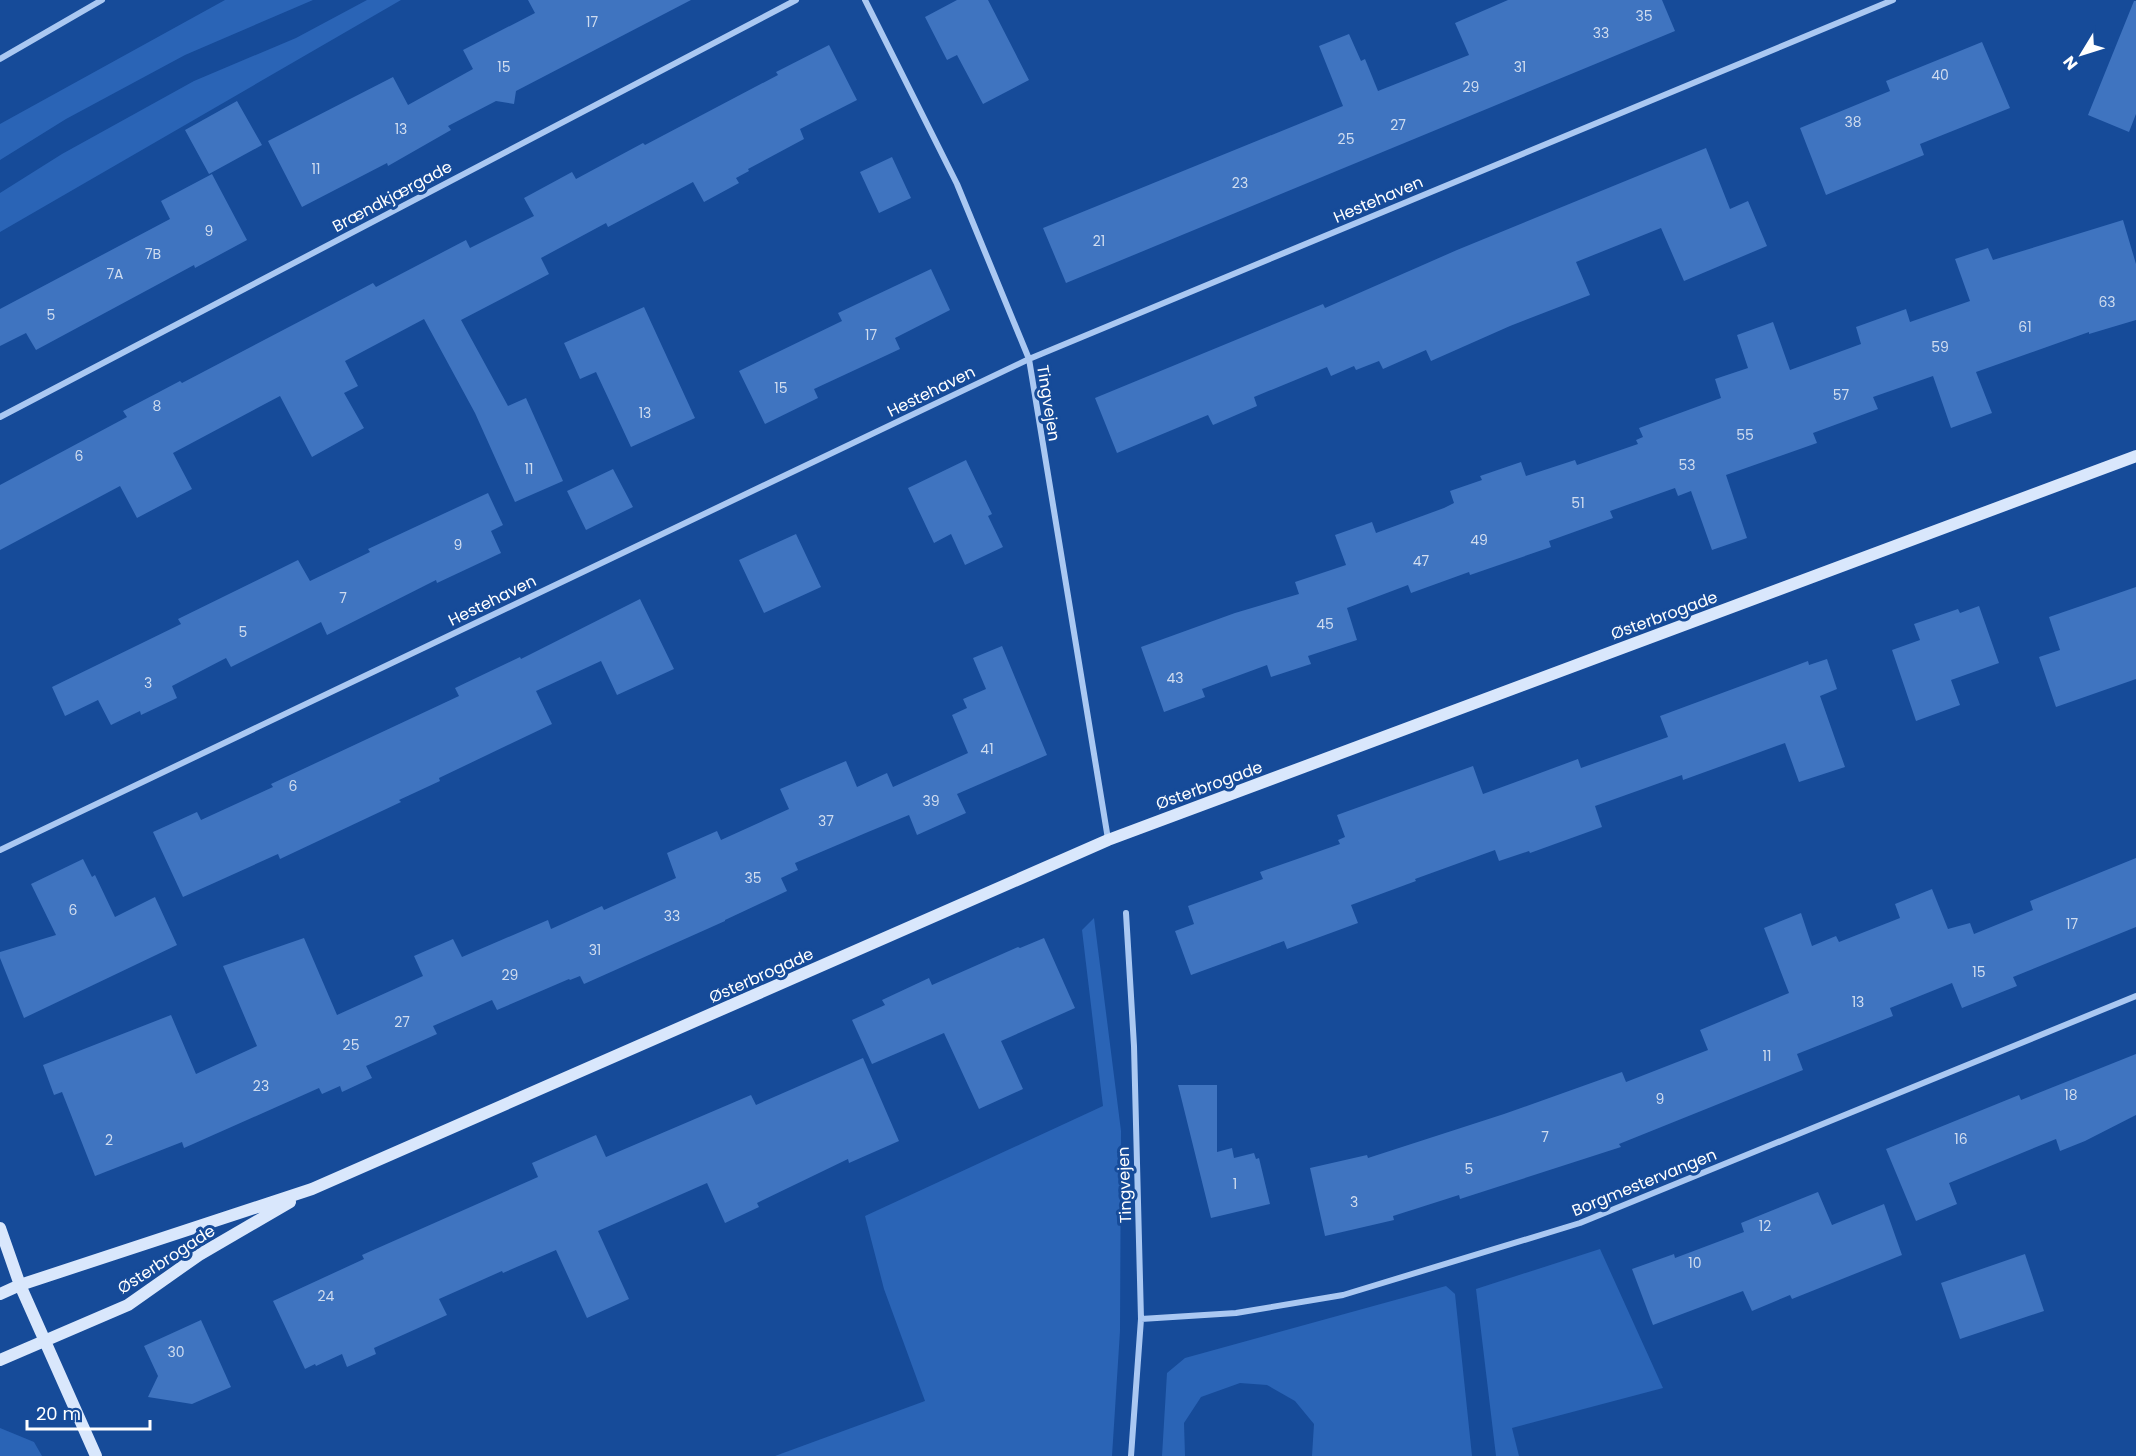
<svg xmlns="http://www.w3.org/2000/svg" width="2136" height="1456" viewBox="0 0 2136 1456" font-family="Poppins,sans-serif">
  <rect width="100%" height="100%" fill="#164b99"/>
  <!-- green -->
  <path fill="#2a64b6" d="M 225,0 L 313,0 L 185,55 L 66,119 L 0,160 L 0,124 Z
    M 367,0 L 401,0 L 0,232 L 0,193 L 62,154 L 194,81 L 296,38 Z
    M 1094,918 L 1121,1131 L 1120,1331 L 1112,1456 L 775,1456 L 925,1401 L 884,1289 L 865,1216 L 1103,1106 L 1082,930 Z
    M 1600,1249 L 1663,1388 L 1512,1428 L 1519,1456 L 1496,1456 L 1476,1289 Z
    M 1446,1286 L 1455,1294 L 1472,1456 L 1312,1456 L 1314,1424 L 1295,1401 L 1267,1385 L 1240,1383 L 1201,1397 L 1184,1423 L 1185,1456 L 1162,1456 L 1167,1373 L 1185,1358 Z
    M 0,1428 L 34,1442 L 42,1456 L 0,1456 Z"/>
  <!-- building -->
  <path fill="#3f74c0" d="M 528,0 L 691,0 L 516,91 L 514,104 L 496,101 L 448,126 L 451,130 L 388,166 L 387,163 L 302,207 L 268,141 L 393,77 L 408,105 L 473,69 L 463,50 L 535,13 Z
    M 957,0 L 988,0 L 1029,80 L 983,104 L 957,55 L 947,60 L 925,17 Z
    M 1508,0 L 1662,0 L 1675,31 L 1066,283 L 1043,228 L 1343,106 L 1319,46 L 1349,34 L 1361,61 L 1365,59 L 1378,91 L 1469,55 L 1455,23 Z
    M 2134,1 L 2136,1 L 2136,114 L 2129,132 L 2088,115 Z
    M 1982,42 L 2010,108 L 1920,144 L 1924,155 L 1826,195 L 1800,128 L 1890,91 L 1886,81 Z
    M 829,45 L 857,100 L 800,129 L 804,139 L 748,169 L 749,171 L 736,178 L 739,183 L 704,202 L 693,182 L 608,227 L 606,223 L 541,258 L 549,274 L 461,320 L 508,406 L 526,398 L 563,481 L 515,502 L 475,413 L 424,319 L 345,361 L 358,386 L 344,393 L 364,428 L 312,457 L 280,396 L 173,453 L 192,489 L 137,518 L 120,486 L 0,550 L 0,485 L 127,417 L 123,411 L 180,381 L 182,383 L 373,283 L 376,287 L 466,240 L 470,248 L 534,216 L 524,198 L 572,172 L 576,179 L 643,143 L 645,145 L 778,75 L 776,72 Z
    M 237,101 L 262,145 L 209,174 L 185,130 Z
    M 1706,148 L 1730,209 L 1748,201 L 1767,246 L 1684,281 L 1661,228 L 1576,262 L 1590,295 L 1510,326 L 1431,361 L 1426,350 L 1383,369 L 1379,361 L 1356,370 L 1354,366 L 1331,376 L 1327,367 L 1254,397 L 1257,406 L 1213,425 L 1208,415 L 1117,453 L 1095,398 L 1323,304 L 1325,308 L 1457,250 Z
    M 892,157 L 911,198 L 879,213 L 860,172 Z
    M 212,174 L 247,240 L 195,268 L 194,265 L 36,350 L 26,333 L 0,346 L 0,309 L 170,219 L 161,201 Z
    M 2123,220 L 2136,264 L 2136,320 L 2089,334 L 2089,332 L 1976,372 L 1992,413 L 1951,428 L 1933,376 L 1873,397 L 1878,409 L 1813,433 L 1817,443 L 1726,475 L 1747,538 L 1712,550 L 1691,491 L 1678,496 L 1675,488 L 1610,511 L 1613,518 L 1549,541 L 1551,547 L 1470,575 L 1469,572 L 1411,593 L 1408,585 L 1347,608 L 1357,640 L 1308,656 L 1311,664 L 1271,677 L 1267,665 L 1202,689 L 1205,697 L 1164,712 L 1141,647 L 1235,613 L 1299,594 L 1295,582 L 1346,565 L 1335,535 L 1372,522 L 1376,533 L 1444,508 L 1454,503 L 1450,491 L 1482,480 L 1480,476 L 1521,462 L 1526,476 L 1575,460 L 1577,465 L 1638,444 L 1636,440 L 1643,437 L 1639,428 L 1721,398 L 1715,379 L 1748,368 L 1737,335 L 1773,322 L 1790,370 L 1861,344 L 1856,327 L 1906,309 L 1910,322 L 1970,301 L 1955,259 L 1988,248 L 1993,260 Z
    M 931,269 L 950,310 L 895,338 L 900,349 L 814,389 L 818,398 L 765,424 L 739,371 L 842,321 L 838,313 Z
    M 644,307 L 695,418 L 631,447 L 596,372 L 580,379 L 564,343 Z
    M 966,460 L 992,514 L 988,516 L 1003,547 L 965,565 L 951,534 L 934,543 L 908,488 Z
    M 613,469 L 633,507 L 586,530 L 567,491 Z
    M 488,493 L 503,525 L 491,531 L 501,553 L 437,583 L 436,580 L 327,635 L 321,622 L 231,667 L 226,658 L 172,686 L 177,698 L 141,715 L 140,711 L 111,725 L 98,700 L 65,716 L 52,687 L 181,624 L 178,619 L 298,560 L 310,581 L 370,552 L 368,549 Z
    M 796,534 L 821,587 L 764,613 L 739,560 Z
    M 2136,587 L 2136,679 L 2056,707 L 2039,657 L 2060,650 L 2049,617 Z
    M 640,599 L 674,669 L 617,695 L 601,661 L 536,691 L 552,724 L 439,778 L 440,781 L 399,800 L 401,802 L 280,859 L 278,854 L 183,897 L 153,832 L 197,812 L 201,820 L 273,787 L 271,784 L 459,696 L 455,688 L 520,657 L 521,659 Z
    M 1979,606 L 1999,663 L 1951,680 L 1960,705 L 1916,721 L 1892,650 L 1920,640 L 1914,624 L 1958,609 L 1960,613 Z
    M 1002,646 L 1047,755 L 957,794 L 966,813 L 917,835 L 909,815 L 868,832 L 795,863 L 798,870 L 781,878 L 787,891 L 725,920 L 725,921 L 584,984 L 580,976 L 570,980 L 569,979 L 497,1010 L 492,1000 L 433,1026 L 437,1034 L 366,1066 L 372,1078 L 342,1092 L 340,1086 L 322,1094 L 319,1088 L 184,1148 L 182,1142 L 95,1176 L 62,1092 L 54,1095 L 43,1065 L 171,1015 L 196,1074 L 257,1046 L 223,966 L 304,938 L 337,1015 L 423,976 L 414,956 L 453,939 L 462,957 L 548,920 L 551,929 L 602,906 L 604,910 L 676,878 L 667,853 L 717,831 L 721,840 L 789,809 L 780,789 L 846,761 L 857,787 L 887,773 L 893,787 L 968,753 L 952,715 L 967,708 L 963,699 L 986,689 L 973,658 Z
    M 1827,659 L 1837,689 L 1820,696 L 1845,767 L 1799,782 L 1785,743 L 1683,780 L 1682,775 L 1595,806 L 1602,827 L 1530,853 L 1529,851 L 1499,861 L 1495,850 L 1415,879 L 1416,881 L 1351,905 L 1358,923 L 1287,949 L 1284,941 L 1191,975 L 1175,931 L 1194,924 L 1188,906 L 1263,879 L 1260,872 L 1340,844 L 1338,840 L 1345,837 L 1337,815 L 1473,766 L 1483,794 L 1578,759 L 1581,768 L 1668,737 L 1660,716 L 1808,661 L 1809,665 Z
    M 2136,858 L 2136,927 L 2013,977 L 2017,986 L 1962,1008 L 1952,983 L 1890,1008 L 1893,1016 L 1797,1054 L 1803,1070 L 1619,1144 L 1621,1147 L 1460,1199 L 1459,1195 L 1393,1216 L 1394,1220 L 1325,1236 L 1310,1168 L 1367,1155 L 1368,1158 L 1504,1114 L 1622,1072 L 1626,1082 L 1708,1050 L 1700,1030 L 1789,993 L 1764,928 L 1801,913 L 1812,946 L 1836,936 L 1839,942 L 1900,918 L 1895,904 L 1932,889 L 1948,929 L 1970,923 L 1974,934 L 2033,910 L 2030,901 Z
    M 83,859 L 92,877 L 95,875 L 115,917 L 155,897 L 177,945 L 24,1018 L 0,958 L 0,952 L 56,935 L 31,884 Z
    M 1044,938 L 1075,1008 L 1001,1041 L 1023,1089 L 979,1109 L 944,1033 L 872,1064 L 852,1020 L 885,1005 L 882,1000 L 929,978 L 932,985 L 1018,947 L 1020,948 Z
    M 2136,1054 L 2136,1115 L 2085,1141 L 2060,1151 L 2056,1139 L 1949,1183 L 1957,1204 L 1916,1221 L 1886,1149 L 2019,1095 L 2021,1100 Z
    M 863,1058 L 899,1141 L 849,1163 L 848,1159 L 757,1203 L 759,1207 L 725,1223 L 707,1183 L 598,1231 L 629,1299 L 587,1318 L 556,1250 L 503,1273 L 502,1271 L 439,1299 L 447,1315 L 374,1348 L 376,1354 L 347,1367 L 342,1354 L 316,1366 L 315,1364 L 305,1369 L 273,1301 L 364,1259 L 362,1255 L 538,1177 L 532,1163 L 596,1135 L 606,1157 L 751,1095 L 756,1105 Z
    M 1178,1085 L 1217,1085 L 1217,1152 L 1232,1148 L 1234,1158 L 1254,1153 L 1256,1159 L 1259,1158 L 1270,1204 L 1211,1218 Z
    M 1818,1192 L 1832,1225 L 1884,1204 L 1902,1255 L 1792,1299 L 1790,1295 L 1752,1311 L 1743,1291 L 1653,1325 L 1632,1269 L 1674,1254 L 1675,1258 L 1744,1232 L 1741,1223 Z
    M 2025,1254 L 2044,1311 L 1960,1339 L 1941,1283 Z
    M 201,1320 L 231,1387 L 192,1404 L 148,1397 L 158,1376 L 144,1346 Z"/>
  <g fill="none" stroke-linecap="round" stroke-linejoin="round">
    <!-- street -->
    <path stroke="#aac8f2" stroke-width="6" d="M 865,0 L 957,184 L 1029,359 L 1108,839
      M 0,59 L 102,0
      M 0,417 L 796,0
      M 0,850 L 1029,359 L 1893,0
      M 1126,913 L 1134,1046 L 1141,1319 L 1131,1456
      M 1141,1319 L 1236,1313 L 1343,1295 L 1580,1223 L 2136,996"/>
    <!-- secondary -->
    <path stroke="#d9e7fc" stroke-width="12" d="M 0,1228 L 20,1285 L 96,1456
      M 0,1294 L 20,1285 L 312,1189 L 1108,840 L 2136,456
      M 0,1360 L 128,1305 L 199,1255 L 290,1202"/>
  </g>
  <g text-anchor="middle" stroke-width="6" stroke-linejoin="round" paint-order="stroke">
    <!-- number labels -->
    <g font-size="14" fill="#cfdcef">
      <text x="1644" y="21">35</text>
      <text x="592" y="27">17</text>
      <text x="1601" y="38">33</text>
      <text x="504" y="72">15</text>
      <text x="1520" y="72">31</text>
      <text x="1940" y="80">40</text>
      <text x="1471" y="92">29</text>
      <text x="1853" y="127">38</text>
      <text x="1398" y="130">27</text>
      <text x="401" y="134">13</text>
      <text x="1346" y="144">25</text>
      <text x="316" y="174">11</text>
      <text x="1240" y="188">23</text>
      <text x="209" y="236">9</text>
      <text x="1099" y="246">21</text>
      <text x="153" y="259">7B</text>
      <text x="115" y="279">7A</text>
      <text x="2107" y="307">63</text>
      <text x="51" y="320">5</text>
      <text x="2025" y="332">61</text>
      <text x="871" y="340">17</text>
      <text x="1940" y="352">59</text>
      <text x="781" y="393">15</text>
      <text x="1841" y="400">57</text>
      <text x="157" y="411">8</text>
      <text x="645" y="418">13</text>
      <text x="1745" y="440">55</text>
      <text x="79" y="461">6</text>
      <text x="1687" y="470">53</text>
      <text x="529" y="474">11</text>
      <text x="1578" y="508">51</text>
      <text x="1479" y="545">49</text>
      <text x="458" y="550">9</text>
      <text x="1421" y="566">47</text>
      <text x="343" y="603">7</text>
      <text x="1325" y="629">45</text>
      <text x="243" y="637">5</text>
      <text x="1175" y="683">43</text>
      <text x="148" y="688">3</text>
      <text x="987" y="754">41</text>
      <text x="293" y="791">6</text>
      <text x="931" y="806">39</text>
      <text x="826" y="826">37</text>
      <text x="753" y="883">35</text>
      <text x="73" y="915">6</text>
      <text x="672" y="921">33</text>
      <text x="2072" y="929">17</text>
      <text x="595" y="955">31</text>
      <text x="1979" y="977">15</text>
      <text x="510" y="980">29</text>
      <text x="1858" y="1007">13</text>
      <text x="402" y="1027">27</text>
      <text x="351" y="1050">25</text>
      <text x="1767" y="1061">11</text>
      <text x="261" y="1091">23</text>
      <text x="2071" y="1100">18</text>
      <text x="1660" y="1104">9</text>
      <text x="1545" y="1142">7</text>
      <text x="1961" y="1144">16</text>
      <text x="109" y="1145">2</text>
      <text x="1469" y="1174">5</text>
      <text x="1235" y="1189">1</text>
      <text x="1354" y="1207">3</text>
      <text x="1765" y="1231">12</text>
      <text x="1695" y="1268">10</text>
      <text x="326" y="1301">24</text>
      <text x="176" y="1357">30</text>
    </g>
    <!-- street labels -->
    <g font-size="16" fill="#fff" stroke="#164b99">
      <text transform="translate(392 196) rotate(-28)" y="6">Brændkjærgade</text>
      <text transform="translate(1378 199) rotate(-23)" y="6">Hestehaven</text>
      <text transform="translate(931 391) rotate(-26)" y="6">Hestehaven</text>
      <text transform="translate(1049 403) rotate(81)" y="6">Tingvejen</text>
      <text transform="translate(492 600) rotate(-26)" y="6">Hestehaven</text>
      <text transform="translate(1664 615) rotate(-20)" y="6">Østerbrogade</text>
      <text transform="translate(1209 785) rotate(-20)" y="6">Østerbrogade</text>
      <text transform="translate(761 975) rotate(-24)" y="6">Østerbrogade</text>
      <text transform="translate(1644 1182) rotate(-22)" y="6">Borgmestervangen</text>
      <text transform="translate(1124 1185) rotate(-92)" y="6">Tingvejen</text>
      <text transform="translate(166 1259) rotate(-33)" y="6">Østerbrogade</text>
    </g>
  </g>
  <!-- north arrow -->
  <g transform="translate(2082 54) rotate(232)" stroke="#164b99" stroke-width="4.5" paint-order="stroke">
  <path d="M0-4.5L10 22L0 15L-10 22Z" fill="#ffffff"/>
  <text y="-9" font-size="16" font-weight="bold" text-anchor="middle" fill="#ffffff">N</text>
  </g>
  <!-- scale -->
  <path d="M27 1420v9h123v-9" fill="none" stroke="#ffffff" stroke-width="3"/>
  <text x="36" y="1420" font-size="18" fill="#ffffff" stroke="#164b99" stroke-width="4.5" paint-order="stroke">20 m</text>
</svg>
